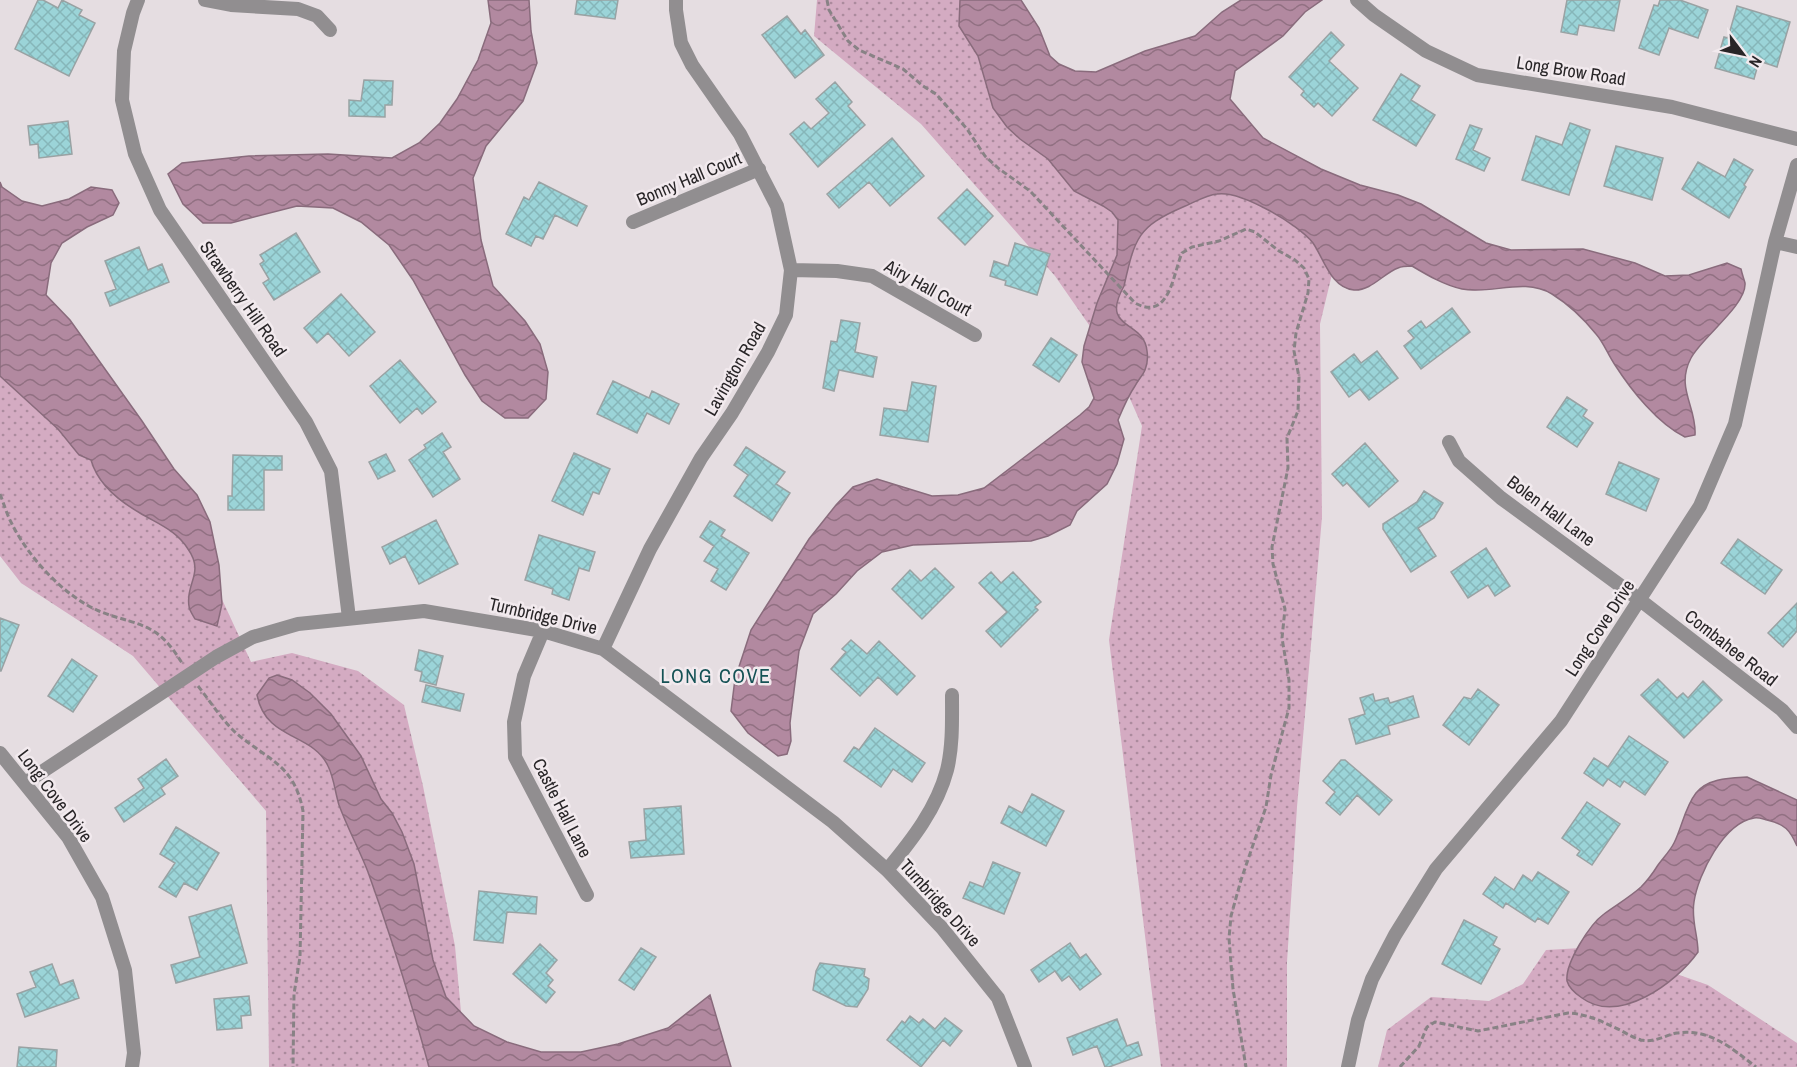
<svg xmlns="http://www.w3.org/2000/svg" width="1797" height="1067" viewBox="0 0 1797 1067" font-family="'Archivo Narrow',sans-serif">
  <defs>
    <pattern id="grass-dots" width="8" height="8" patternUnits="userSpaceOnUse" patternTransform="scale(1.5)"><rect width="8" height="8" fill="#d4abc2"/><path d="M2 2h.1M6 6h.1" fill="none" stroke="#ac8b9e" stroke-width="1.8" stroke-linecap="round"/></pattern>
    <pattern id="water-waves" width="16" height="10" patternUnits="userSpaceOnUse" patternTransform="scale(1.5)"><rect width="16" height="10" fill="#b289a0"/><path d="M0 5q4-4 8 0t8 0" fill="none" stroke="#917082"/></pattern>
    <pattern id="building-cross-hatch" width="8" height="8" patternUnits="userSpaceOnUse" patternTransform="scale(1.5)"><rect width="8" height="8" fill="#9bd4d8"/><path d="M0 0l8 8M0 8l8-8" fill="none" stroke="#86b6b9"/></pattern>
  </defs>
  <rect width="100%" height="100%" fill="#e5dde1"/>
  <!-- grass -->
  <path fill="url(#grass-dots)" d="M 817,0 L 987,0 L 1011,39 L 1341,237 L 1320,324 L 1322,517 L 1297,807 L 1287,962 L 1287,1067 L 1161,1067 L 1109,640 L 1142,426 L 1112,358 L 1055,276 L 921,124 L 814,36 Z
    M 0,251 L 182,513 L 251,662 L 292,653 L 358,671 L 404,705 L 423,786 L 455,946 L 466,1067 L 269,1067 L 266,811 L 133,656 L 21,583 L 0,556 Z
    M 1599,947 L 1708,985 L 1797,1043 L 1797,1067 L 1378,1067 L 1387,1030 L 1431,997 L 1489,1001 L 1523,984 L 1546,950 Z"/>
  <!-- water -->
  <path fill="url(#water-waves)" stroke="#896b7c" stroke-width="1.5" d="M 488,0 L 529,0 L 531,31 L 537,63 L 523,101 L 486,146 L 473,178 L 481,240 L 493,286 L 525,321 L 540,344 L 548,372 L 546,399 L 528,418 L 505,418 L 482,401 L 465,375 L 413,280 L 389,245 L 361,222 L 333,208 L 297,206 L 231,223 L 203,223 L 183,204 L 168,174 L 182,163 L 249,156 L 328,154 L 392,158 L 419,143 L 440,123 L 457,99 L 478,60 L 491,23 Z
    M 960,0 L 1021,0 L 1039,28 L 1050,56 L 1059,64 L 1075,71 L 1096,72 L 1145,51 L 1195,36 L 1222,12 L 1241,0 L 1322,0 L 1305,12 L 1283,36 L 1235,71 L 1230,99 L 1263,138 L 1321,169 L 1360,185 L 1398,195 L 1421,204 L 1486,243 L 1511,250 L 1583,249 L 1635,263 L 1665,276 L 1689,275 L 1727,263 L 1741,269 C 1742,274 1744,279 1745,283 C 1747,305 1701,338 1691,358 C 1675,388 1697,407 1695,435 L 1685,437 C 1658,424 1631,390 1615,365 C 1608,355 1604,343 1596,334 C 1584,319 1568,304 1552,294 C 1523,277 1492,295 1462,289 C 1444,285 1427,275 1412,266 C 1408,266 1402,266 1398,268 C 1384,273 1371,291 1354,290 C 1331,288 1324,259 1313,243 C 1299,225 1241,190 1217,194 C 1206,195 1193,203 1183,207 C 1137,227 1135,238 1124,286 C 1099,331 1144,319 1147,351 C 1148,357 1147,365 1145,370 C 1143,375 1138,380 1135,386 C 1128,396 1123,408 1118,420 L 1124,439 L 1117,464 L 1107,484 L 1077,511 L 1070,525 L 1048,536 L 1031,541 L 913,545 L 882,552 L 857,571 L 836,594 L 813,614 L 799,651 L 790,723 L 791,741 L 787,754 L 778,756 L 748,733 L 731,711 L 735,679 L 751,630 L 809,539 L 836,505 L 853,487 L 877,479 L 932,496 L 958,495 L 984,488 L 1080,415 L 1089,407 L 1094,398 L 1082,362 L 1084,346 L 1097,303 L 1117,255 L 1118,220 L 1112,212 L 1103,206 L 1074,191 L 1048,159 L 1020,139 L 1007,127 L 993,108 L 978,56 L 959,26 Z
    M 0,182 L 2,187 L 22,201 L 42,206 L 69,199 L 91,187 L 112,190 L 119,203 L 113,215 L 87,227 L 62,243 L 51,263 L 46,295 L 70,320 L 142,421 L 174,469 L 197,495 L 210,522 L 219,565 L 222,604 L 217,626 L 195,619 C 193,615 189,610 189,606 C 185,584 205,573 188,549 C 176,530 158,524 140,513 C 119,501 98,485 91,460 L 79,455 L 58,429 L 0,376 Z
    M 277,675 L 292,680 L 310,693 L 331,714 L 361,756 L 381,799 L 392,813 L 402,832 L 414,864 L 433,960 L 446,997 L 474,1026 L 507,1042 L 541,1052 L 581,1052 L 618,1044 L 668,1028 L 710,995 L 731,1067 L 429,1067 C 411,1001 391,936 368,872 C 359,849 347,827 339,805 C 335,792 334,778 328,766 C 312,732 266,741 257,695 L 269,678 Z
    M 1747,777 L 1797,800 L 1797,846 C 1790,830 1785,824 1767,820 C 1763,819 1758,817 1754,818 C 1724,823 1698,874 1694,902 C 1691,920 1698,935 1698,952 C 1676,983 1619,1025 1582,998 C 1576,994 1569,988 1567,981 C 1565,963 1590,924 1604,914 C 1616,905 1630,897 1641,887 C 1647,881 1653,873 1658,865 C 1663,858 1670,851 1674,843 C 1682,827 1685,807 1696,793 C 1708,778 1730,778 1747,777 Z"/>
  <!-- building -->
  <path fill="url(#building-cross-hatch)" stroke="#99a2a3" stroke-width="1.5" d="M 38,0 L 43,0 L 58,8 L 62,0 L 82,10 L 79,15 L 95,23 L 69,76 L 15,49 Z
    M 577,0 L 618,0 L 615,19 L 575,14 Z
    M 1567,0 L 1620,0 L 1614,31 L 1579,25 L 1577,35 L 1561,32 Z
    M 1660,0 L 1680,0 L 1708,10 L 1698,38 L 1669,28 L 1659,55 L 1639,48 L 1654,5 L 1658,6 Z
    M 1737,6 L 1790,22 L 1777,67 L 1759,61 L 1754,79 L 1715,68 L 1724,37 L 1728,38 Z
    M 787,16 L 801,34 L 805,30 L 824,55 L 795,78 L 762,35 Z
    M 1331,32 L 1344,45 L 1329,61 L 1358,88 L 1332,116 L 1318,103 L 1314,107 L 1301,95 L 1304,91 L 1289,77 Z
    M 1401,74 L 1420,86 L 1411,100 L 1435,115 L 1416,146 L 1373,120 Z
    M 364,80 L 393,81 L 392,105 L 385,105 L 385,117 L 349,116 L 349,100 L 361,101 Z
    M 835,82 L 852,102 L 848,106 L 865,125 L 818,167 L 790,134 L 804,122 L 811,129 L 829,113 L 816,99 Z
    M 68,121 L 72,154 L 39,158 L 38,144 L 30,145 L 28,126 Z
    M 1570,123 L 1590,130 L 1569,195 L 1522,180 L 1536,136 L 1562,145 Z
    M 1470,125 L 1482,129 L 1473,150 L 1490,158 L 1484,171 L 1456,159 Z
    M 892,138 L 924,176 L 890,206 L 869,182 L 839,208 L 827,194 Z
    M 1616,146 L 1663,158 L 1652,200 L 1604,186 Z
    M 1734,159 L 1753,170 L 1744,185 L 1746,187 L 1729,218 L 1682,189 L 1698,162 L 1725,177 Z
    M 539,182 L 587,206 L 577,226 L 555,215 L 543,239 L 536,236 L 531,246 L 506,234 L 524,197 L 529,200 Z
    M 967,189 L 993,216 L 965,245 L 938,218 Z
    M 296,233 L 320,272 L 274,300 L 263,283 L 269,279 L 260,264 L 264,261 L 260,255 Z
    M 1015,243 L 1050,254 L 1037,295 L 1005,285 L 1006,281 L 990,276 L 994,261 L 1008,266 Z
    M 139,247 L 148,270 L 162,264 L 169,282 L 110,306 L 105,293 L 116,289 L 105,261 Z
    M 341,294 L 375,332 L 349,356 L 328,333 L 317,343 L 304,328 Z
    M 1452,308 L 1470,332 L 1421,369 L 1404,346 L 1414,338 L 1408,331 L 1421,321 L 1426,328 Z
    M 841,320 L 860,323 L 855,352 L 877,357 L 873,377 L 839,370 L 834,391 L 823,388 L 831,341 L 837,342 Z
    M 1051,338 L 1077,355 L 1059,382 L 1033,365 Z
    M 1377,351 L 1398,378 L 1369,400 L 1360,389 L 1349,397 L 1331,372 L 1354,354 L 1361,363 Z
    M 400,360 L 436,402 L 422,414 L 417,408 L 400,423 L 370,386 Z
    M 613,381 L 649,398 L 652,391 L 679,404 L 669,424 L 647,413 L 637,433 L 597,414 Z
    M 912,382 L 936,386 L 928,442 L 880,435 L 884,408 L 907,411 Z
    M 1567,397 L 1587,410 L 1583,416 L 1593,423 L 1577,447 L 1547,427 Z
    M 442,433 L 451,447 L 443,452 L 460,479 L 433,497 L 409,460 L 426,448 L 424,445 Z
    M 1365,443 L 1398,481 L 1369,507 L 1347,483 L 1343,486 L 1332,474 Z
    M 746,447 L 785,472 L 776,484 L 790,493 L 772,521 L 734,496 L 748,475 L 734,465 Z
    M 574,453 L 610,469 L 599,494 L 593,492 L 583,515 L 552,501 Z
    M 386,454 L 395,471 L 378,479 L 369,462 Z
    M 233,455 L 282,456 L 282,470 L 264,470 L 264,510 L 228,510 L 228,496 L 232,496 Z
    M 1619,462 L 1659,479 L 1646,511 L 1606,494 Z
    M 1424,491 L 1443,503 L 1434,518 L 1418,528 L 1436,556 L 1411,572 L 1383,529 L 1383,524 L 1417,502 Z
    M 436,520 L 458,564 L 419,584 L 405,556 L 390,564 L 382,547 Z
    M 710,521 L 725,530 L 721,536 L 749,553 L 726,590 L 711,581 L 718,569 L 704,561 L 714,546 L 700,537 Z
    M 539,535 L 595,552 L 589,571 L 579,568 L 569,600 L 552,594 L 553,589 L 525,580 Z
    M 1738,539 L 1782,570 L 1765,594 L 1721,563 Z
    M 1486,548 L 1510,586 L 1495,596 L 1488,585 L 1468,598 L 1451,572 Z
    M 935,568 L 954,587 L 922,619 L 892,589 L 910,570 L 921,581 Z
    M 991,572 L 1001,583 L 1013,572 L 1041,602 L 1035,607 L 1038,610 L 1001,647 L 986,631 L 1007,612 L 979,583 Z
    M 1797,603 L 1797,631 L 1783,647 L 1768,633 Z
    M 0,618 L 19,625 L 1,671 L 0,671 Z
    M 851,640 L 867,654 L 879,641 L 915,676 L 897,695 L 878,677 L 860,696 L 831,669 L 846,652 L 842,649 Z
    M 419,650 L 443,656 L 436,685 L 420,681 L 422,672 L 415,670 Z
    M 72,659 L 97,676 L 73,712 L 48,696 Z
    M 1658,679 L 1677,698 L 1683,693 L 1688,698 L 1703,681 L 1722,700 L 1684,738 L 1641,695 Z
    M 426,685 L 464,694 L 460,711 L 422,702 Z
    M 1478,689 L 1499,705 L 1469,745 L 1443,725 L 1464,697 L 1471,699 Z
    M 1373,694 L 1375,701 L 1388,698 L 1390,703 L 1413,696 L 1419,717 L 1388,726 L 1390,734 L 1356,744 L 1349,719 L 1365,714 L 1360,698 Z
    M 875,728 L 925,763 L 912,782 L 893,769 L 881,787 L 844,761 L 854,747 L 859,750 Z
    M 1629,736 L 1668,762 L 1645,795 L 1624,781 L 1620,787 L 1608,779 L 1603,786 L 1584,773 L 1594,758 L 1608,767 Z
    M 166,759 L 178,776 L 161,788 L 165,794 L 124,822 L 115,808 L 144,788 L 138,779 Z
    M 1341,760 L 1345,760 L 1392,800 L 1379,815 L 1357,795 L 1340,815 L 1326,803 L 1335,792 L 1323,781 Z
    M 1032,794 L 1064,811 L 1046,846 L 1001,823 L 1009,806 L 1022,813 Z
    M 1587,802 L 1620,824 L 1592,865 L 1577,855 L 1580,851 L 1562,838 Z
    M 681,806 L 684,854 L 631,858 L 629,842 L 646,840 L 644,809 Z
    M 176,827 L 219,853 L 197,890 L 184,883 L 176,897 L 159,887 L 175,863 L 160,854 Z
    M 993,862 L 1020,873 L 1004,914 L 963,898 L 970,882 L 983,887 Z
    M 1538,872 L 1569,892 L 1548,924 L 1538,918 L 1535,922 L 1506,903 L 1503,908 L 1483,894 L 1495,877 L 1514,890 L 1523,875 L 1532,881 Z
    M 479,891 L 537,897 L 536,914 L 507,912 L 503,943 L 474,940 Z
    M 231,905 L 247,963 L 176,983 L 171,965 L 200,957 L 189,917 Z
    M 1464,920 L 1497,937 L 1493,945 L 1500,949 L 1481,984 L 1442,964 Z
    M 1070,943 L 1080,958 L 1086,954 L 1101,974 L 1080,990 L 1069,976 L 1062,981 L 1055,971 L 1039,982 L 1031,970 Z
    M 540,944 L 557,960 L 546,973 L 553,980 L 548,986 L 555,992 L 546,1003 L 513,974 Z
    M 641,948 L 656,957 L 634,990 L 619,980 Z
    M 820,963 L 865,969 L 864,976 L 869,979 L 868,989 L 857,1007 L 846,1006 L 813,990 L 816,971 Z
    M 52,964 L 60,985 L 73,980 L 79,998 L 25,1017 L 17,994 L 36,987 L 30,972 Z
    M 249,996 L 251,1015 L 241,1016 L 242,1028 L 217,1030 L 214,999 Z
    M 910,1016 L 919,1023 L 923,1019 L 935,1029 L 945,1018 L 962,1031 L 950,1046 L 943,1040 L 921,1067 L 887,1040 L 902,1021 L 905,1023 Z
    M 1117,1019 L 1127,1046 L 1138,1042 L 1142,1055 L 1109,1067 L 1105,1067 L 1097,1046 L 1073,1055 L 1067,1038 Z
    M 19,1047 L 57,1050 L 56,1067 L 17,1067 Z"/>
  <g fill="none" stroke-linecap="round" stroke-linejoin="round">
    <!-- path -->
    <path stroke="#888285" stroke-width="3" stroke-dasharray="6 3" stroke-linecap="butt" d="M 827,0 L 829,10 L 848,41 L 859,50 L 903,69 L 923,86 L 936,94 L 967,129 L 985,156 L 998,168 L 1030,191 L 1135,303 C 1170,322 1173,273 1182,253 L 1192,247 L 1219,241 L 1246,229 L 1255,232 L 1279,251 L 1295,260 L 1304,268 L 1309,279 L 1308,293 L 1296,333 L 1294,351 L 1299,377 L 1298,411 L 1287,438 L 1288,468 L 1272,547 L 1273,564 L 1285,609 L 1282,638 L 1289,680 L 1289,708 L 1271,775 L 1266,807 L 1241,880 L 1231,916 L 1229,938 L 1233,989 L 1246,1067
      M 0,494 C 4,504 7,515 12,524 C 29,558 64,596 99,611 C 117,619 138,621 155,632 C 167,640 175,652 182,663
      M 198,686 C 210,701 222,720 236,733 C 269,761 294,764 303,811 L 300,957 L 294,994 L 293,1067
      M 1400,1067 L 1419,1046 L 1427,1027 L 1435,1022 L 1478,1031 L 1568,1013 C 1588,1014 1603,1022 1620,1030 C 1627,1034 1634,1038 1641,1040 C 1655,1043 1665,1035 1677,1033 C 1709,1028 1733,1049 1756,1067"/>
    <!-- minor -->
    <path stroke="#918e90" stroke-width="14" d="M 138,0 L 133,13 L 124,51 L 122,100 L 135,154 L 160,210 L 306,422 L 331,471 L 349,618
      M 205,0 L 231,5 L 298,9 L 317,16 L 330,30
      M 1357,0 L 1374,15 L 1426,51 L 1477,75 L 1672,107 L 1797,139
      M 633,222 L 759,169
      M 1775,242 L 1797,247
      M 791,270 L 837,271 L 872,276 L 975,335
      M 1449,442 L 1459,461 L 1501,498 L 1640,600 L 1782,710 L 1797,727
      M 543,631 L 524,676 L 514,722 L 515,757 L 587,895
      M 603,649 L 650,549 L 701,458 L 732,413 L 768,352 L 786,315 L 791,270 L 777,206 L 740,134 L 692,65 L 681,43 L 676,10 L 676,0
      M 0,753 L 68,837 L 102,897 L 125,970 L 134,1053 L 132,1067
      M 25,783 L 216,657 L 253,637 L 298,624 L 424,611 L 543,631 L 603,649 L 833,822 L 887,870 L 942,928 L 998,998 L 1025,1067
      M 887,870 C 912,840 937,808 947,770 C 953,746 952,719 952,695
      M 1348,1067 L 1358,1020 L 1372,979 L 1395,935 L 1436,869 L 1561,721 L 1700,506 L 1735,424 L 1775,242 L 1797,165"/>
  </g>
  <g text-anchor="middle" stroke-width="5" stroke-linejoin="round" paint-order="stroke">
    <!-- street labels -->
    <g font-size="18" fill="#282527" stroke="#f2eaee">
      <text transform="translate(1571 71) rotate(9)" y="6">Long Brow Road</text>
      <text transform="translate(689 179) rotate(-23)" y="6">Bonny Hall Court</text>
      <text transform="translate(928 288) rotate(29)" y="6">Airy Hall Court</text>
      <text transform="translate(243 299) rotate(55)" y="6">Strawberry Hill Road</text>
      <text transform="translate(735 369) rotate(-60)" y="6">Lavington Road</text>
      <text transform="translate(1551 511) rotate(37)" y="6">Bolen Hall Lane</text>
      <text transform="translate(543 616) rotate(13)" y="6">Turnbridge Drive</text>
      <text transform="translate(1600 628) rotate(-57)" y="6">Long Cove Drive</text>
      <text transform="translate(1731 648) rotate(38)" y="6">Combahee Road</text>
      <text transform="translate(55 796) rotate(53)" y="6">Long Cove Drive</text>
      <text transform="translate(562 808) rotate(63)" y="6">Castle Hall Lane</text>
      <text transform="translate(940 903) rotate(48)" y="6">Turnbridge Drive</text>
    </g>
    <!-- neighbourhood labels -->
    <g font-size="20" letter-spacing="1.5" fill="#155255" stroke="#f2eaee">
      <text x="716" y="683">LONG COVE</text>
    </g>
  </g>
  <!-- north arrow -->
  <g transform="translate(1743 54) rotate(122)" stroke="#f2eaee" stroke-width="4.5" paint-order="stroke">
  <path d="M0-4.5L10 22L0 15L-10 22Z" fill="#282527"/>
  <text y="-9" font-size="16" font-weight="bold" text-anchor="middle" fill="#282527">N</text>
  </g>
</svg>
